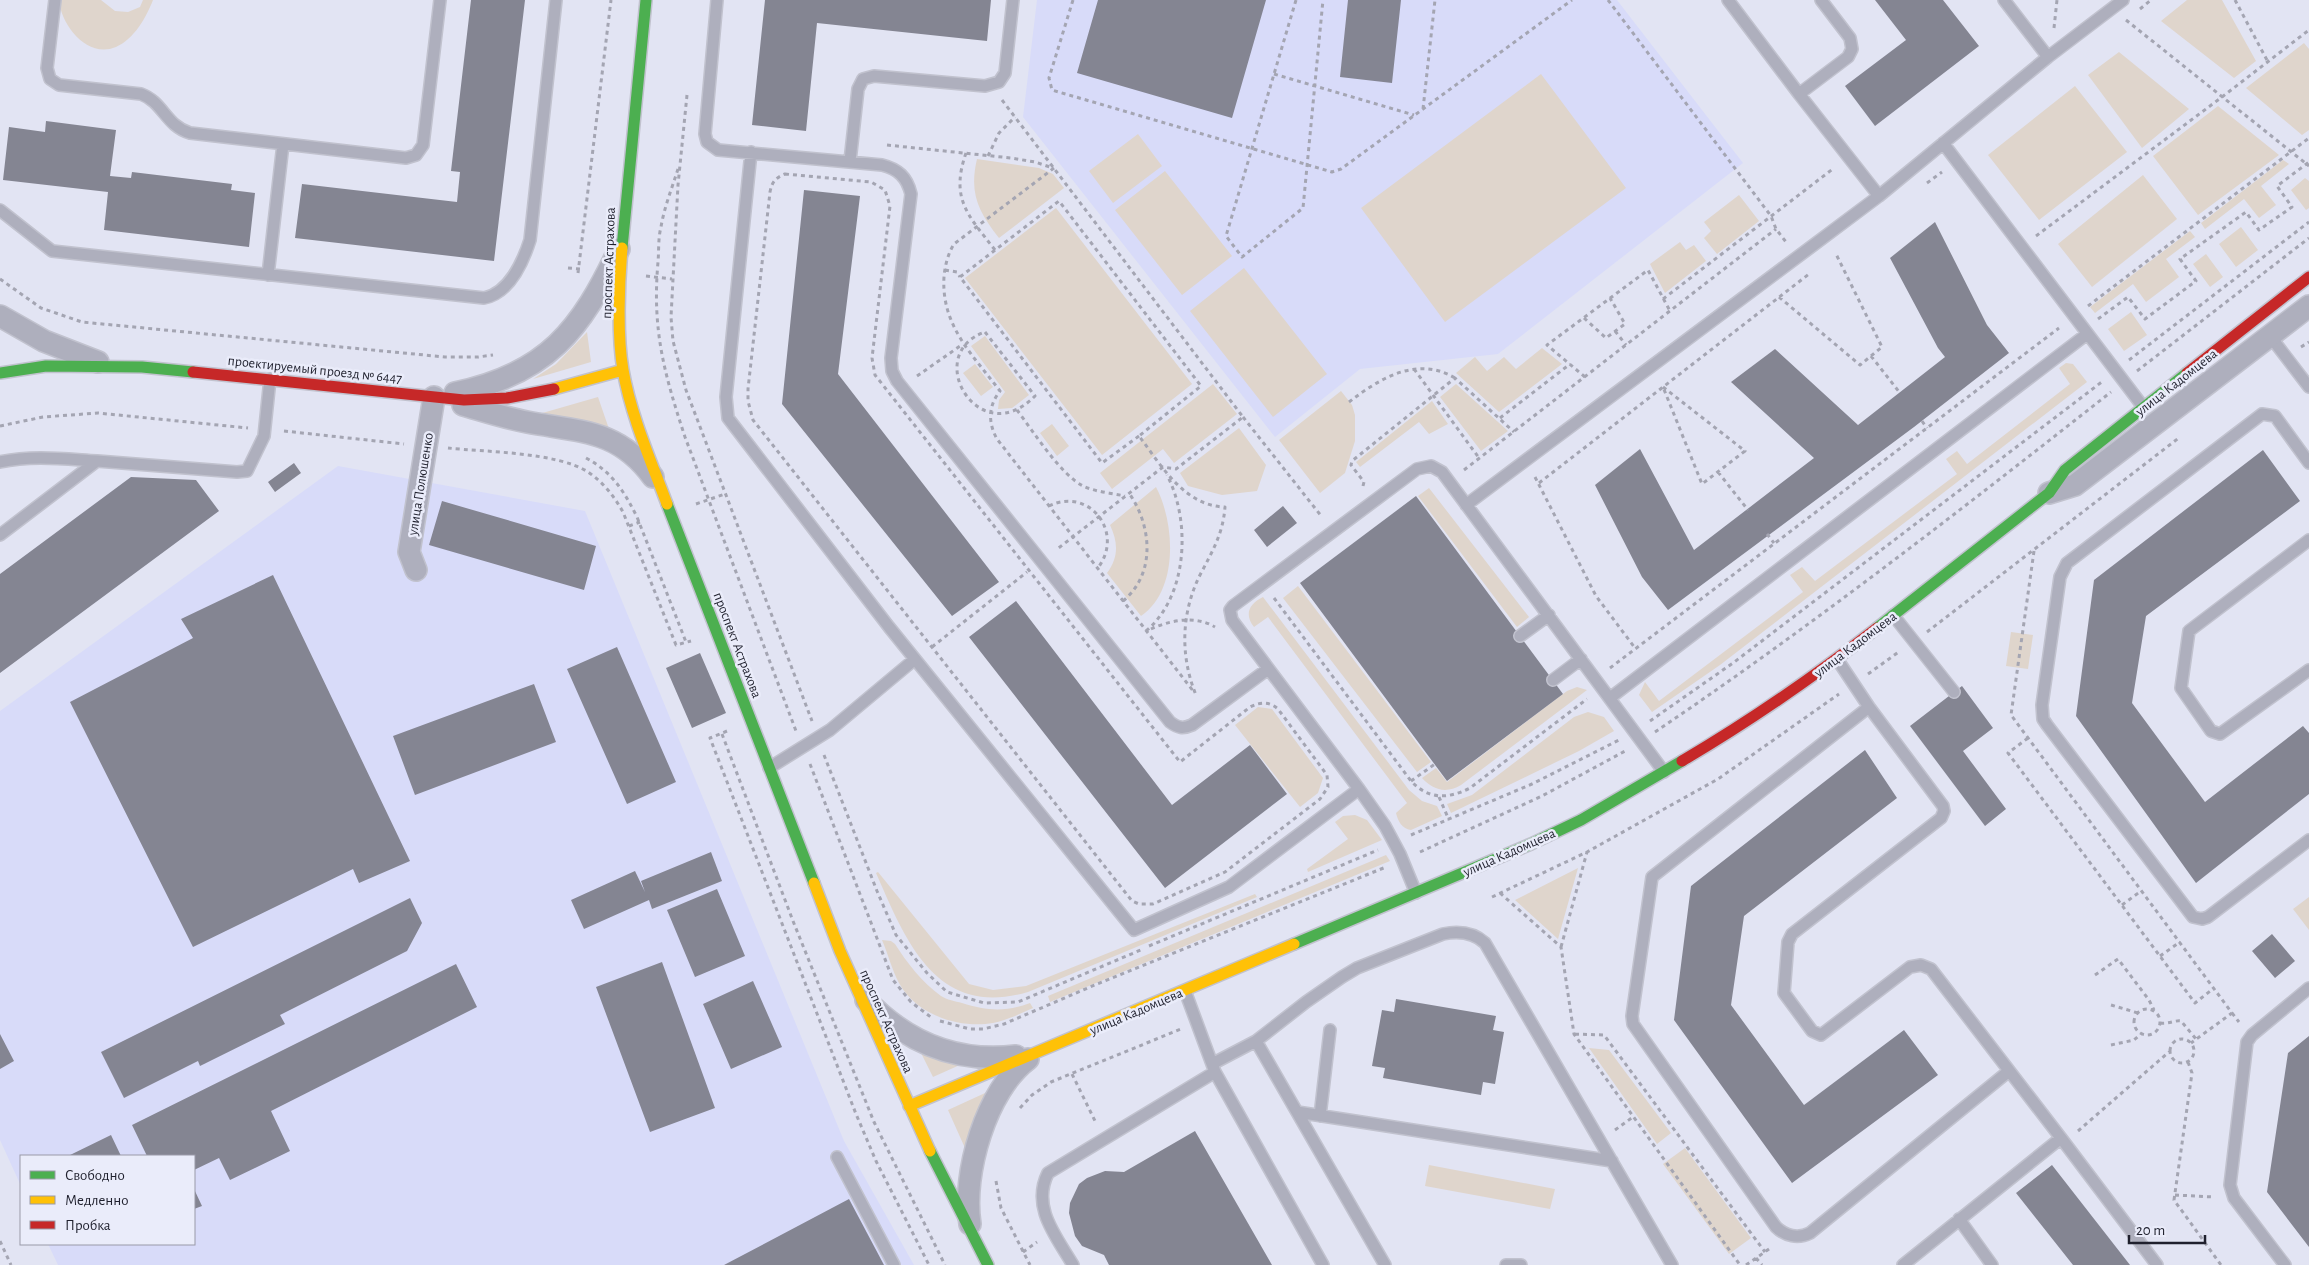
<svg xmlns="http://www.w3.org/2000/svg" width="2309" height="1265" viewBox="0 0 2309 1265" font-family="'Alegreya Sans',sans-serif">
  <rect width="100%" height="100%" fill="#e2e4f3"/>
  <!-- built -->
  <path fill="#d8dbf9" d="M 1037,0 L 1617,0 L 1743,163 L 1498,354 L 1360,369 L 1275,437 L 1023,117 Z
    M 338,466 L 585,511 L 844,1141 L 914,1265 L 58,1265 L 48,1244 L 194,1244 L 194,1156 L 21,1156 L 21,1186 L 0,1140 L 0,711 Z"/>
  <!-- green -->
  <path fill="#dfd5cc" d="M 59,0 L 101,0 L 115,11 L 128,12 L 140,7 L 143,0 L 153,0 C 146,18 134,39 116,47 C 87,59 61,25 59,0 Z
    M 2187,0 L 2222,0 L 2256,61 L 2234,78 L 2161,21 Z
    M 2304,43 L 2309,49 L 2309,130 L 2302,135 L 2246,88 Z
    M 2119,52 L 2189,109 L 2142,148 L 2088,75 Z
    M 1541,74 L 1626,188 L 1445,322 L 1361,208 Z
    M 2075,86 L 2127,152 L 2039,220 L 1988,155 Z
    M 2218,106 L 2279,155 L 2198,215 L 2153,156 Z
    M 1138,134 L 1162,166 L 1113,203 L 1089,171 Z
    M 977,159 L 1039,168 L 1053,174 L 1064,188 L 999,238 C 978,211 969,193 977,159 Z
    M 2283,160 L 2289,164 L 2261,186 L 2276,205 L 2259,218 L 2244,199 L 2205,229 L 2201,223 Z
    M 1165,171 L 1232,256 L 1182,295 L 1115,210 Z
    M 2143,175 L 2177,219 L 2092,287 L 2058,244 Z
    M 2305,178 L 2309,181 L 2309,208 L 2306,210 L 2291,190 Z
    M 1739,195 L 1759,221 L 1717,254 L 1704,238 L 1711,231 L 1704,222 Z
    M 1056,208 L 1192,384 L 1102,455 L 965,278 Z
    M 2241,227 L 2258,250 L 2236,267 L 2219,244 Z
    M 2190,231 L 2195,237 L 2166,259 L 2179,277 L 2146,302 L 2133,284 L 2095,313 L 2090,307 Z
    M 1680,242 L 1686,250 L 1694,245 L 1706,261 L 1665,293 L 1650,264 Z
    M 2206,254 L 2223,277 L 2210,287 L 2193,264 Z
    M 1244,268 L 1327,374 L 1273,417 L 1190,311 Z
    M 2131,312 L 2147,335 L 2124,351 L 2108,329 Z
    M 587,332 L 591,362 L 533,379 L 556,364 Z
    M 985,336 L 1029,395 L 1012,408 L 998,409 L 999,400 L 1005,392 L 971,346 Z
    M 1542,348 L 1562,364 L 1499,412 L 1456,373 L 1475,357 L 1487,371 L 1504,357 L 1516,369 Z
    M 2066,363 L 2073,364 L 2087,382 L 1720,665 L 1652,712 L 1639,695 L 1645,682 L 1659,701 L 1803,592 L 1790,575 L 1802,567 L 1815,581 L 1957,474 L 1946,459 L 1957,451 L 1967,464 L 2070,384 L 2059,368 Z
    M 975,364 L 993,387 L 981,396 L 963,373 Z
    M 1213,384 L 1237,414 L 1174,463 L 1163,449 L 1112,489 L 1100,473 Z
    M 1456,384 L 1508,431 L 1481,451 L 1440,397 Z
    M 1341,391 L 1352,405 L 1355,415 L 1355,441 L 1345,473 L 1320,493 L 1279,440 Z
    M 598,397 L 609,429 L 532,416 Z
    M 1432,401 L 1448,424 L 1429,434 L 1419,422 L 1360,467 L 1356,462 Z
    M 1052,424 L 1069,446 L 1057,456 L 1040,433 Z
    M 1239,428 L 1266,465 L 1257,491 L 1222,495 L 1188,486 L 1180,473 Z
    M 1156,487 C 1175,523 1179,590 1141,616 L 1107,573 C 1119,557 1118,542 1110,525 Z
    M 1429,488 L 1529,617 L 1517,627 L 1418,496 Z
    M 1298,586 L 1431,762 L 1417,772 L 1283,598 Z
    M 1263,597 L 1409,790 L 1422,801 L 1437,806 L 1442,816 L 1411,830 C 1402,829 1398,821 1396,813 L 1407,803 L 1268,617 L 1254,627 C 1244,614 1249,604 1263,597 Z
    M 2011,632 L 2033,635 L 2028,669 L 2006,666 Z
    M 1577,687 L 1587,690 L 1461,785 C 1446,794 1433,790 1422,778 L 1436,768 L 1447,782 L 1567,691 Z
    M 1258,707 L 1272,709 L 1323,778 L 1318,793 L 1300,807 L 1235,725 Z
    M 1588,712 L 1604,717 L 1614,731 L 1579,751 L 1451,813 L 1447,804 L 1472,795 L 1574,717 Z
    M 1355,815 L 1367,820 L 1382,840 L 1308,872 L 1307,869 L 1348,839 L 1335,822 L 1343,816 Z
    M 1386,855 L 1390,861 L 1050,1002 L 1048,996 Z
    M 1578,868 L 1558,939 L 1515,900 Z
    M 878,872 L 969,984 L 993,990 L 1026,986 L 1255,894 L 1257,897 L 1028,992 C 936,1019 906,941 876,873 Z
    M 2309,897 L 2309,930 L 2293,909 Z
    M 882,940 L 891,941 L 895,944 C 907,963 922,982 941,996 C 947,1000 955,1001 962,1003 C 987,1011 1006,1012 1030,1003 L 1033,1008 C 1020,1014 1007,1020 993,1023 C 960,1029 916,1015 899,983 C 892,970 888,954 882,940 Z
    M 1589,1048 L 1609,1050 L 1671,1133 L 1657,1144 Z
    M 919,1049 L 971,1060 L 933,1077 Z
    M 996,1088 L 969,1157 L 948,1110 Z
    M 1685,1148 L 1751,1238 L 1729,1254 L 1663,1164 Z
    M 1429,1165 L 1555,1189 L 1550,1209 L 1425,1186 Z"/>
  <!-- building -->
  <path fill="#848592" d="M 471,0 L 525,0 L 494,261 L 295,238 L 302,184 L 457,202 L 460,172 L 451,171 Z
    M 765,0 L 991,0 L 987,41 L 817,23 L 806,131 L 752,125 Z
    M 1098,0 L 1266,0 L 1232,118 L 1077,73 Z
    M 1348,0 L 1401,0 L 1392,83 L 1340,77 Z
    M 1875,0 L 1943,0 L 1979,46 L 1875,126 L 1845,86 L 1906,40 Z
    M 46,121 L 116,130 L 110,176 L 131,178 L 132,172 L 232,184 L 231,190 L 255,193 L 249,247 L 104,230 L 108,192 L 3,180 L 9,127 L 45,132 Z
    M 804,190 L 860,196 L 838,374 L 999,582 L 952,616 L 782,404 Z
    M 1935,222 L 1987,325 L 2009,353 L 1914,427 L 1668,610 L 1642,577 L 1595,485 L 1640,449 L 1694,550 L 1814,458 L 1731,382 L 1775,349 L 1858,425 L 1945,357 L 1938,348 L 1890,258 Z
    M 2263,450 L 2300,501 L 2146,616 L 2132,703 L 2205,802 L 2303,726 L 2309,733 L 2309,794 L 2196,883 L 2076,716 L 2094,580 Z
    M 294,463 L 301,473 L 275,492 L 268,482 Z
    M 131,477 L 196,480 L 219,511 L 0,673 L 0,574 Z
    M 1416,496 L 1563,694 L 1447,781 L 1300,583 Z
    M 442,501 L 596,546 L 584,590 L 429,545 Z
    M 1283,506 L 1297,523 L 1267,547 L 1254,530 Z
    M 273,575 L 410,861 L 359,883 L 353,869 L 193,947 L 70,702 L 193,638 L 181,619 Z
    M 1016,601 L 1172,805 L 1250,745 L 1287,794 L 1165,888 L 969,637 Z
    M 617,647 L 676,782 L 627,804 L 567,669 Z
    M 700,653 L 726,713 L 692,728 L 666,668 Z
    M 534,684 L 556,742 L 415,795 L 393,736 Z
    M 1962,686 L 1993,728 L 1963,751 L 2006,809 L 1985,826 L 1910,726 Z
    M 1865,750 L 1897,798 L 1744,916 L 1731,1005 L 1804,1105 L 1904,1030 L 1938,1075 L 1792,1183 L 1674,1020 L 1691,886 Z
    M 711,852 L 722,881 L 652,909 L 649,900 L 584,929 L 571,900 L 635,871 L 645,892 L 641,881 Z
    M 717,889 L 745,956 L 695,977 L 667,910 Z
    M 410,898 L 422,923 L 407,951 L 280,1015 L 285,1024 L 200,1066 L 198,1061 L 124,1098 L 101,1052 Z
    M 2272,934 L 2295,961 L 2275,978 L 2252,951 Z
    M 662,962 L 715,1108 L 650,1132 L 596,987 Z
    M 456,964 L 477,1007 L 271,1111 L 290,1151 L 230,1180 L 219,1158 L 194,1170 L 194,1156 L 147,1156 L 132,1125 Z
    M 753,981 L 782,1047 L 731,1069 L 703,1004 Z
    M 1396,999 L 1496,1016 L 1493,1030 L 1504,1032 L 1495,1084 L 1483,1082 L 1481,1095 L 1383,1078 L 1385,1068 L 1372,1066 L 1382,1010 L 1394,1012 Z
    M 0,1034 L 14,1061 L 0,1069 Z
    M 2309,1036 L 2309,1247 L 2267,1192 L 2288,1053 Z
    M 1195,1131 L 1272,1265 L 1109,1265 L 1104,1255 L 1082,1246 L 1075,1236 L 1069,1213 L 1070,1203 L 1079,1184 L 1087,1178 L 1105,1171 L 1124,1172 Z
    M 111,1135 L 121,1156 L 68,1156 Z
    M 2052,1165 L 2130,1265 L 2073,1265 L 2016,1193 Z
    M 194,1189 L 202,1206 L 194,1209 Z
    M 849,1199 L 884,1265 L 724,1265 Z"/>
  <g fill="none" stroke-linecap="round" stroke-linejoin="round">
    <defs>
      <path id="lane" d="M 55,0 L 47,68 L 50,79 L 59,85 L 141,94 C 163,102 166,126 190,133 L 406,158 L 416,155 L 423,145 L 440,0
        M 717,0 L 705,134 L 707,142 L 718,150 L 882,165 C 898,169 907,177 911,194 L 891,358 L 892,371 L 897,381 L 1170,722 C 1178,728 1183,729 1192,725 L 1268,669
        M 1728,0 L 1799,94
        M 2048,57 L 2123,0
        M 1943,143 L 2144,408
        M 751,152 L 726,397 L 728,418 L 889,627 L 1134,930 L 1229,887 L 1359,789
        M 850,161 L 858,89 L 863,79 L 874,76 L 985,86 L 999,82 L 1005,73 L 1013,0
        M 1879,196 L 2048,57 L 2004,0
        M 0,210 L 52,251 L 484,298 C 509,293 523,262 530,240 L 556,0
        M 268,275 L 283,144
        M 2270,336 L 2309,387
        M 0,462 C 32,455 64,459 97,461
        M 2309,463 L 2275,416 L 2262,414 L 2067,563 L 2060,577 L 2042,705 L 2043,719 L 2047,725 L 2193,917 L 2202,919 L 2208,917 L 2309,840
        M 1466,505 L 1879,196 L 1799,94 L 1848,57 L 1852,49 L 1850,38 L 1821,0
        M 0,535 L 97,461 L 237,472 L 247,471 L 264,436 L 270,379
        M 2309,540 L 2189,631 L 2181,688 L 2211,731 L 2220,734 L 2309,670
        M 1893,615 L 1954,692
        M 1520,636 L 1549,615
        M 1837,659 L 1869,707 L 1943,806 L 1944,811 L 1941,818 L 1792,934 L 1788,942 L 1784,993 L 1812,1031 L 1821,1035 L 1910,967 L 1921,965 L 1931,969 L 2061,1138
        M 1553,680 L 1581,659
        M 1610,698 L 2087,334
        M 1869,707 L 1652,877 L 1632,1016 L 1633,1024 L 1776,1227 C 1785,1236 1798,1239 1810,1233 L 2009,1071
        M 769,768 L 830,730 L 915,659
        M 1416,893 L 1400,854 L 1385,826 L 1359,789 L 1232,620 L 1230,610 L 1233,606 L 1417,469 L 1431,466 L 1442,472 L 1664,772
        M 1185,991 L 1215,1072 L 1323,1265
        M 1212,1064 L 1256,1041
        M 1297,1112 L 1612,1161
        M 1320,1116 L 1330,1030
        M 837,1157 L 894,1265
        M 1959,1219 L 1992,1265
        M 1073,1265 C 1056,1236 1031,1207 1048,1173 L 1215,1072
        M 1385,1265 L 1256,1041 L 1306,1002 L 1342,977 L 1357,968 L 1443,934 C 1458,931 1473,932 1485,943 L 1672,1265
        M 1506,1265 L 1521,1265
        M 1903,1265 L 2061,1138 L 2157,1265
        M 2285,1265 L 2234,1198 L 2230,1185 L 2247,1042 L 2252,1035 L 2309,988"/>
      <path id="street" d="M 0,316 L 44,341 L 98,362
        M 455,393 C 547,374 581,330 619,249
        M 463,405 C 484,411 505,418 527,422 C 580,432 618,429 653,477
        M 2049,493 L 2075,485 L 2309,306
        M 416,570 L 409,552 L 434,397
        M 866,1000 C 907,1043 957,1063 1016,1056
        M 970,1224 C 962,1174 986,1090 1028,1059"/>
      <path id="fast" d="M 622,248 L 646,0
        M 0,373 L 46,366 L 142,367 L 193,372
        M 667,504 L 814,883
        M 1877,628 L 2049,493 L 2065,470 L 2187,373
        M 1294,944 L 1531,844 L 1581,820 L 1682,761
        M 930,1151 L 988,1265"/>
      <path id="slow" d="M 622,248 C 619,283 617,336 623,370 C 631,416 651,461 667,504
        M 554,389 L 623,370
        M 814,883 L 840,951 L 930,1151
        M 909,1106 L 1294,944"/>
      <path id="jam" d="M 193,372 L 464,400 L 507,398 L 554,389
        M 2187,373 L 2309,277
        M 1682,761 C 1750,721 1815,676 1877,628"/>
    </defs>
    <!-- lane casing -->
    <use href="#lane" stroke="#c1c2ce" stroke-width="14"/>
    <!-- street casing -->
    <use href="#street" stroke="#c1c2ce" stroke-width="24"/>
    <!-- fast casing -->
    <use href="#fast" stroke="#c1c2ce" stroke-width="14"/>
    <!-- slow casing -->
    <use href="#slow" stroke="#c1c2ce" stroke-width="14"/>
    <!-- jam casing -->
    <use href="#jam" stroke="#c1c2ce" stroke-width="14"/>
    <!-- path -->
    <path stroke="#a4a5b2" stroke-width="3" stroke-dasharray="4 4" stroke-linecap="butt" d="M 1073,0 L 1049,78 L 1052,90 L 1332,172 L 1341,169 L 1572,0
      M 1296,0 L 1226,236 L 1242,257 L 1303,208 L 1323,0
      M 1608,0 L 1771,216 L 1776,229 L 1786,242
      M 2235,0 L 2268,62
      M 2140,9 L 2151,0
      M 2126,20 L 2309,166
      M 2054,28 L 2057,0
      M 1274,74 L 1414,115
      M 687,95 L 678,185 L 671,317 L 673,341 L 686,390 L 812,721
      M 1002,100 L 1243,417 L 1176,469 L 1163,467 L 1056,550
      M 1423,109 L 1435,0
      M 887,145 L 1011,158 L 1035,162 L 1053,168
      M 966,153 C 950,199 968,215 995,250
      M 988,156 L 999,133 L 1015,117
      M 1054,168 L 954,244 C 948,254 945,265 944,277 C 941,326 973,355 1000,391 C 988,406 988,423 997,439 L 1194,692
      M 678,169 C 672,188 664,208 661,227 C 658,238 659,251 658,262 C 652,330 664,373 685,437 L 796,731
      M 785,174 L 871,182 L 885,190 L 890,206 L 872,358 L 875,375 L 1180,762 L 1250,707 C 1260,702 1269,701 1278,709 L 1327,775 L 1328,787 L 1320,799 L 1225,872 L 1153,904 L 1139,904 L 1132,901 L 753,420 L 748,401 L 748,389 L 770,192 C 772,182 775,178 785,174 Z
      M 1927,183 L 1942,172
      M 2036,236 L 2222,97 L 2309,30
      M 568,268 L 580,269
      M 945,270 L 957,272 L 960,277
      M 578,273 L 611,0
      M 646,276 L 672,279
      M 0,279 L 41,308 L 82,322 L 445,357 L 478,357 L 493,355
      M 1779,297 L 1860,365 L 1882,347 L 1836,254
      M 1663,299 L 1834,168
      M 2088,306 L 2309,138
      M 1584,318 L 1606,338 L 1625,324 L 1610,298
      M 2098,319 L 2128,297 L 2145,319 L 2196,281 L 2180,259 L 2246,212 L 2259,230 L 2292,207 L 2277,186 L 2309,162
      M 1615,331 L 1626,345
      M 985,332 L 1035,396 C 979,453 921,354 985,332 Z
      M 2301,347 L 2309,342
      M 1871,356 L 1900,393
      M 2129,360 L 2309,222
      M 1414,369 L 1479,458
      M 2137,371 L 2309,238
      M 917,376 L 963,344
      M 1585,377 L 1547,345 L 1648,270 L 1670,311
      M 1663,387 L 1745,451 L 1702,484 Z
      M 1349,402 C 1379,379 1417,355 1455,378
      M 1017,410 C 1033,431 1060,474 1083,486 C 1096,492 1111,493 1125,496
      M 1243,417 L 1322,517
      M 1500,418 L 1570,364
      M 1922,421 L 1927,428
      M 0,426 L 43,417 L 98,413 L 248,428
      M 284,431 L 404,444
      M 1139,436 L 1102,463 L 960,277 L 1059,201 L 1201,386 L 1139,436 C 1161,465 1184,506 1225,507 C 1223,534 1212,552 1200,575 C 1181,613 1180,656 1196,695
      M 448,448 C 485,452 557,452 588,472 C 603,482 614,496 623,512 L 676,645 L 691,641
      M 586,458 C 612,472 624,491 637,517 L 686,642
      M 1464,470 L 1776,229
      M 1718,472 L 1748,510
      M 1535,477 L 1596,596 L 1635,648
      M 1539,483 L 1809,274
      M 1363,486 L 1364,482 L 1351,465 L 1352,461 L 1455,378 L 1514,432
      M 696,504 L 725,494
      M 1049,506 C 1089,486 1126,533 1097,569
      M 629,526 L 640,522
      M 1767,534 L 1774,543
      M 2034,551 L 2011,715 L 2232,1013 L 2191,1043
      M 1274,598 L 1411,781 C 1429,800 1448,799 1470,788 L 1587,699
      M 1123,601 C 1156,574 1152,526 1129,493
      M 1151,629 C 1171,620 1195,615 1215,627
      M 1146,631 C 1188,596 1191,521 1167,475
      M 1927,632 L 2180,437
      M 932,647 L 1027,572
      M 1610,668 L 2059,328
      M 1868,674 L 1900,651
      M 1650,721 L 1733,663 L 2103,381
      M 727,731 L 710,738 L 856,1114 L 876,1161 L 929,1265
      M 1655,732 C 1812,626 1962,509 2111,392
      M 722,734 L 793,921 L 874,1122 L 945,1265
      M 2028,738 L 2008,753 L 2195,1003 L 2214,988
      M 824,755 L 877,891 L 896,935 L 927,973 L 947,992 L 984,1003 L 1018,1002 L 1143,949
      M 810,764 L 893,980 L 911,1002 L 932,1018
      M 1411,781 L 1435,764
      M 1439,797 L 1449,820
      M 1411,835 L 1532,784 L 1619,740
      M 1420,852 L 1542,796 L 1627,750
      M 1500,893 L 1561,947 L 1574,1034 L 1740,1265
      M 1492,897 L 1587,852 L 1718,779 L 1839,694
      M 2122,905 L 2141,891
      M 1149,946 L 1378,850
      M 1561,947 L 1587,852
      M 2160,956 L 2180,942
      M 2095,975 L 2118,959 L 2149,1000 L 2154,1010
      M 2111,1005 L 2138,1013
      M2134 1022a13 13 0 1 1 26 0a13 13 0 1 1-26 0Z
      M 2232,1013 L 2239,1022
      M 940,1021 L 970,1029 L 983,1029 L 1004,1024 L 1090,987 L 1386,867
      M 2160,1023 C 2169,1024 2175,1020 2181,1021 L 2196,1039
      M 1575,1034 L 1604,1035 L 1765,1252
      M2170 1051a12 12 0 1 1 24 0a12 12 0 1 1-24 0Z
      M 2111,1045 L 2134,1040 L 2142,1033
      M 2188,1062 L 2192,1073 L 2174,1200 L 2221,1265
      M 1072,1074 L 1096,1123
      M 1020,1108 L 1032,1095 L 1051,1082 L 1181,1029
      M 1615,1130 L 1633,1117
      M 2078,1131 L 2170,1051
      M 996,1181 L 1001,1208 L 1030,1265
      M 2175,1195 L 2214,1197
      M 0,1241 L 11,1265
      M 1023,1252 L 1037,1242
      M 1756,1258 L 1762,1265
      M 1746,1265 L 1772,1247"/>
    <!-- lane -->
    <use href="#lane" stroke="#aeafbd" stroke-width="11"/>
    <!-- street -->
    <use href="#street" stroke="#aeafbd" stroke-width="21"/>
    <!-- fast -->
    <use href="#fast" stroke="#4caf50" stroke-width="11"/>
    <!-- slow -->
    <use href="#slow" stroke="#ffc107" stroke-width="11"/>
    <!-- jam -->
    <use href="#jam" stroke="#c62828" stroke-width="11"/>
  </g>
  <g text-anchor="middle" stroke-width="5" stroke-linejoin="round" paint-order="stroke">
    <!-- street labels -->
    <g font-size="14" fill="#1f202d" stroke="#eaecfa">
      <text transform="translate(608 263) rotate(-88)" y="5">проспект Астрахова</text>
      <text transform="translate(315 369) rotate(6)" y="5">проектируемый проезд № 6447</text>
      <text transform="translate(2176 382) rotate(-38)" y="5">улица Кадомцева</text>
      <text transform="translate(420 484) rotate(-81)" y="5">улица Полюшенко</text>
      <text transform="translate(1855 644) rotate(-37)" y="5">улица Кадомцева</text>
      <text transform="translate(738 645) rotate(69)" y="5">проспект Астрахова</text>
      <text transform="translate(1509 852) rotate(-24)" y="5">улица Кадомцева</text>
      <text transform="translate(1136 1011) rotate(-23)" y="5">улица Кадомцева</text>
      <text transform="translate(887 1021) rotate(66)" y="5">проспект Астрахова</text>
    </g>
  </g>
  <!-- legend -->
  <rect x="20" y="1155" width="175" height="90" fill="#eaecfa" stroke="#999aa8"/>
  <rect x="30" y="1171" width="25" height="8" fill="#4caf50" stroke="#999aa8"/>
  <text x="65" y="1180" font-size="15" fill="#1f202d">Свободно</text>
  <rect x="30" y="1196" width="25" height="8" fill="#ffc107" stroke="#999aa8"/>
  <text x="65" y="1205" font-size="15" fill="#1f202d">Медленно</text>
  <rect x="30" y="1221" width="25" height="8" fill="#c62828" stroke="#999aa8"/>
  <text x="65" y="1230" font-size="15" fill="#1f202d">Пробка</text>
  <!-- scale -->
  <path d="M2129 1235v8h76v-8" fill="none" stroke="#1f202d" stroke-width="2.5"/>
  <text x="2136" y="1235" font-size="15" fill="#1f202d" stroke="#eaecfa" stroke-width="4" paint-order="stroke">20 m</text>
</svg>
